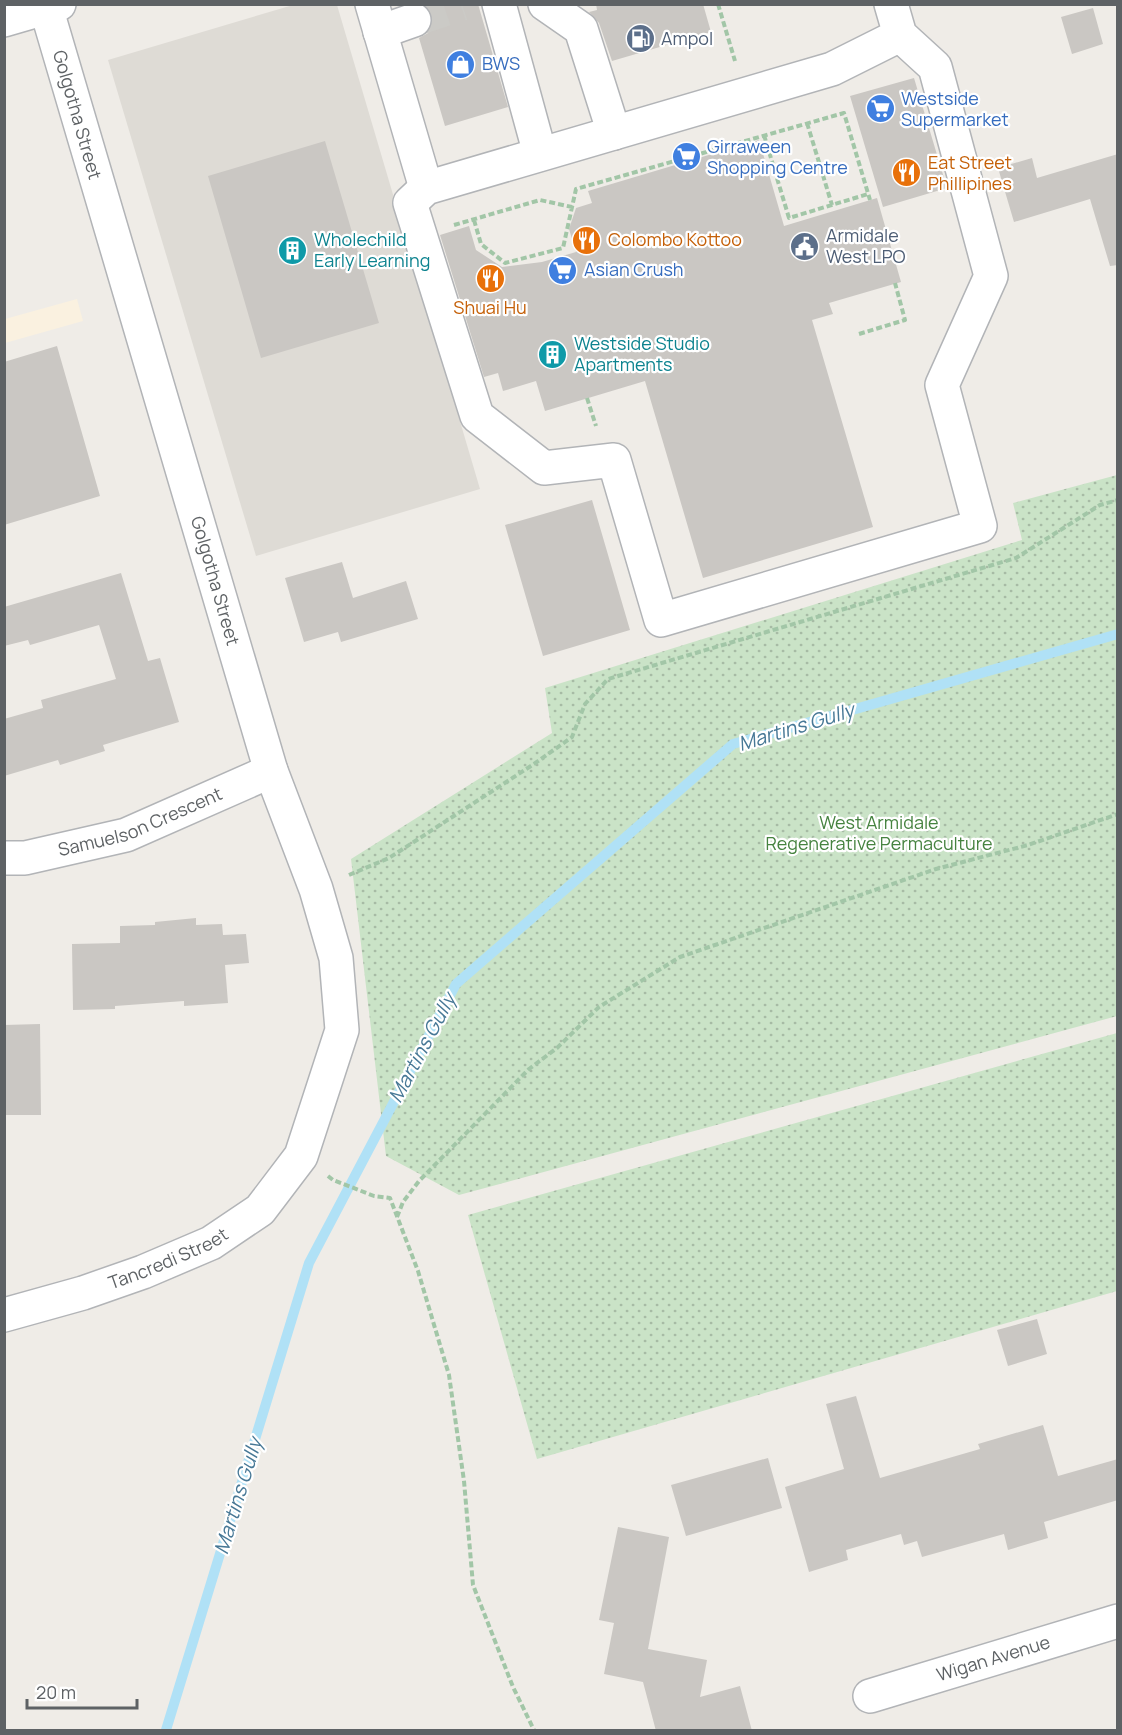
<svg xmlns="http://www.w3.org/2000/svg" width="1122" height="1735" viewBox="0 0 1122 1735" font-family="Manrope,sans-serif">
  <defs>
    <pattern id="park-dots" width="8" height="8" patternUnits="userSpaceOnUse" patternTransform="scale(1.5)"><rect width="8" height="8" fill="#cae3c7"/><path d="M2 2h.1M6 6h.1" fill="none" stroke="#a7bba5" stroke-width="1.8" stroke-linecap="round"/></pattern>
  </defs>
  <rect width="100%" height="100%" fill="#efece7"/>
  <!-- commercial -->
  <path fill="#faf1e0" d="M 77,299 L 83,321 L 5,343 L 5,319 Z"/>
  <!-- education -->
  <path fill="#dedbd5" d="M 293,5 L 337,5 L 480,489 L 256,556 L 108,60 Z"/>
  <!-- park -->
  <path fill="url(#park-dots)" d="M 1117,475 L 1117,1016 L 459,1195 L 386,1156 L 351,859 L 552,733 L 545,688 L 1022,540 L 1013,503 Z
    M 1117,1033 L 1117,1291 L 537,1459 L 468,1215 Z"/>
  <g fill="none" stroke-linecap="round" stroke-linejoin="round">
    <!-- stream -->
    <path stroke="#b0e1f6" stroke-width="10" d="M 166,1730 L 309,1263 L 456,984 L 733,744 L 1118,634"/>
  </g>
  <!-- building -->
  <path fill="#cac7c3" d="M 424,4 L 478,4 L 508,107 L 445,126 L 419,38 L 428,33 L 432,23 L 431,13 Z
    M 596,4 L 703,4 L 711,32 L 612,61 L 599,23 L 589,12 L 597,10 Z
    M 1093,8 L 1103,44 L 1072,54 L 1061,17 Z
    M 914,78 L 947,188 L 883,207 L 850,96 Z
    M 759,140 L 784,226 L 877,198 L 901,282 L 829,303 L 833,314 L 812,320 L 873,527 L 703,578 L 645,381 L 545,411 L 536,381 L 503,391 L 498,373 L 484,377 L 440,235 L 469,226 L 476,250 L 502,267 L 542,262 L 576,252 L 569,229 L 576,208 L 592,203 L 588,191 Z
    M 325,141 L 379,323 L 261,358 L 208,176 Z
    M 1118,154 L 1118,265 L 1110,266 L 1090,199 L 1014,222 L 998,168 L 1032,158 L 1037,178 Z
    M 57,346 L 100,496 L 4,525 L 4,362 Z
    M 592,500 L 630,630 L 543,656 L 505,525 Z
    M 342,562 L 353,598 L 406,581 L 418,619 L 341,642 L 338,632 L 304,642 L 285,578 Z
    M 121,573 L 148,661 L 160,658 L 179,722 L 103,745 L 105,751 L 60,765 L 58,760 L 4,776 L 4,719 L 43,708 L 41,700 L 116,679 L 99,625 L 30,645 L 28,640 L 4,646 L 4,607 Z
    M 196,918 L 196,925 L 222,924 L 223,935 L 246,934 L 249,963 L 225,965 L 228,1003 L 184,1006 L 184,1001 L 115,1006 L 115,1009 L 73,1010 L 72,944 L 120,943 L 120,926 L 155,925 L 155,922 Z
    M 40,1024 L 41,1115 L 4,1115 L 4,1025 Z
    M 1037,1319 L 1047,1354 L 1008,1366 L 997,1330 Z
    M 856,1396 L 880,1478 L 980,1449 L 978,1444 L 1043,1425 L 1058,1476 L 1118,1459 L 1118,1500 L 1044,1522 L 1048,1538 L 1008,1550 L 1004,1534 L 922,1557 L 917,1541 L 904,1545 L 901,1534 L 846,1550 L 848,1560 L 809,1572 L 785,1487 L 844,1469 L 826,1404 Z
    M 768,1458 L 782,1508 L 686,1536 L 671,1485 Z
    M 618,1527 L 669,1537 L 648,1649 L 707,1660 L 700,1697 L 740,1686 L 752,1731 L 656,1731 L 643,1682 L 604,1674 L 614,1623 L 599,1620 Z"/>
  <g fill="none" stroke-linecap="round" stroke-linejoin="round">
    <!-- minor-tunnel -->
    <path stroke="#cbcac6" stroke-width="33" stroke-dasharray="33 16" stroke-linecap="butt" d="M 414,20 L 462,4"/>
    <defs>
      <g id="minor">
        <path d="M 372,4 L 426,188"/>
        <path d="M 499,4 L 540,154"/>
        <path d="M 545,4 L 581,29 L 614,133"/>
        <path d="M 891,4 L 900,35 L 935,67 L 991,276 L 942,385 L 980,526 L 661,620 L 614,460 L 544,468 L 477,416 L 410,203 L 426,188 L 832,69 L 900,35"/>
        <path d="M 4,20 L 59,4"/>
        <path d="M 380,32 L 414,20"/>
        <path id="s1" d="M 4,858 L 25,858 L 126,835 L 271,771"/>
        <path id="s2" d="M 4,1315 L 83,1293 L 143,1272 L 211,1243 L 260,1210 L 301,1156 L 342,1030 L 336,958 L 316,889 L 271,771 L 45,4"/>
        <path id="s3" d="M 870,1696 L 1118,1621"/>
      </g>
    </defs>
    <!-- minor casing -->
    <use href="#minor" stroke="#b2b4b7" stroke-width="36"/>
    <!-- path -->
    <path stroke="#a2c6a7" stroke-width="4" stroke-dasharray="6 3" stroke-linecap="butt" d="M 718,4 L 735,61
      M 807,123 L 832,205
      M 764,135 L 789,218 L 868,194
      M 474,220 L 481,244 L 505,263 L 563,248 L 576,189 L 844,113 L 870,200
      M 454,225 L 540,200 L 572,207
      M 859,334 L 905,320 L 895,283
      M 587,398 L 596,426
      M 349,875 L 389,858 L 534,764 L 572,737 L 585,704 L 608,679 L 1016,558 L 1100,505 L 1118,500
      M 328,1176 L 333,1180 L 374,1196 L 390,1198 L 418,1271 L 449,1375 L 464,1481 L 473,1585 L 513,1687 L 534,1730
      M 397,1217 L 403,1202 L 419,1181 L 529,1069 L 557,1048 L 599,1007 L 680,957 L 936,869 L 1028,845 L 1118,814"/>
    <!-- minor -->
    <use href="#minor" stroke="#fff" stroke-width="33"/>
  </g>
  <!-- icons -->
  <defs>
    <symbol id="fuel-disc" viewBox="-11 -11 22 22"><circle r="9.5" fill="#5c6f8a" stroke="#fff"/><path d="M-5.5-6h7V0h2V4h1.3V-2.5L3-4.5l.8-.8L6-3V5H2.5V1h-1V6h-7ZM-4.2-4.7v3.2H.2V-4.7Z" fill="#fff"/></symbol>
    <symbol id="shop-disc" viewBox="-11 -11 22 22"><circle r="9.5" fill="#3f7fe0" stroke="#fff"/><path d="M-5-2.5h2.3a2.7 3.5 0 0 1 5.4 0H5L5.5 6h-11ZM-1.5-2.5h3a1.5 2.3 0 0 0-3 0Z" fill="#fff"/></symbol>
    <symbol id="supermarket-disc" viewBox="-11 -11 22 22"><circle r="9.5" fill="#3f7fe0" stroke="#fff"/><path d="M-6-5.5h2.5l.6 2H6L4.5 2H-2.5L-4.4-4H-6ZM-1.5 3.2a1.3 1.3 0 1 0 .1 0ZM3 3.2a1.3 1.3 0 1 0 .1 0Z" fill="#fff"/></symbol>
    <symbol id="restaurant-disc" viewBox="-11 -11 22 22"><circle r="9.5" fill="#e8710a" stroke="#fff"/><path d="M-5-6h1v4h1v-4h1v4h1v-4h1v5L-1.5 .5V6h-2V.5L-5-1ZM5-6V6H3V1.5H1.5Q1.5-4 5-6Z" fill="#fff"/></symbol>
    <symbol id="civic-disc" viewBox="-11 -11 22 22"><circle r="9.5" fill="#5c6f8a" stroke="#fff"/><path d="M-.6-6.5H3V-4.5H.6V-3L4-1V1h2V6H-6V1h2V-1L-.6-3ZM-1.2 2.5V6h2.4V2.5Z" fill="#fff"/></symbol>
    <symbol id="building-disc" viewBox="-11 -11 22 22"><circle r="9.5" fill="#0f9aa8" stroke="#fff"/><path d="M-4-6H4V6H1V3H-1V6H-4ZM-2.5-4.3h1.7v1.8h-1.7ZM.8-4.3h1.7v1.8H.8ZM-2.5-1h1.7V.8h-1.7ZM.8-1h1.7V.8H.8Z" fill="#fff"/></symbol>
  </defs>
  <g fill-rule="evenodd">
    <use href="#fuel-disc" x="624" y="22" width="33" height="33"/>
    <use href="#shop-disc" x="444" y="48" width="33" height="33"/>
    <use href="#supermarket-disc" x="864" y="92" width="33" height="33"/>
    <use href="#supermarket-disc" x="670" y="140" width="33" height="33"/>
    <use href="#restaurant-disc" x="890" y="156" width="33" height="33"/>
    <use href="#restaurant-disc" x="570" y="224" width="33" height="33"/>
    <use href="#civic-disc" x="788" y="230" width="33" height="33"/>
    <use href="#building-disc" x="276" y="234" width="33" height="33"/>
    <use href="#supermarket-disc" x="546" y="254" width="33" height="33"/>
    <use href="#restaurant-disc" x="474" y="262" width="33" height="33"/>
    <use href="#building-disc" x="536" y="338" width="33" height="33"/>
  </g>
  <g text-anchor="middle" stroke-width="4.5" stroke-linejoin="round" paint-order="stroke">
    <!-- service labels -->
    <g font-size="18" fill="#4e5e75" stroke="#fff" text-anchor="start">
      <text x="661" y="45">Ampol</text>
      <text x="826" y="242">Armidale<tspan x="826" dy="21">West LPO</tspan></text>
    </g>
    <!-- shop labels -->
    <g font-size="18" fill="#366cbe" stroke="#fff" text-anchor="start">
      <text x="482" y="70">BWS</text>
      <text x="901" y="105">Westside<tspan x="901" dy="21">Supermarket</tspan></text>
      <text x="707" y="153">Girraween<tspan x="707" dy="21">Shopping Centre</tspan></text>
      <text x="584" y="276">Asian Crush</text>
    </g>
    <!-- street labels -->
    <g font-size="18" fill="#5e6265" stroke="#fff">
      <text transform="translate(77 115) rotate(74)" y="6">Golgotha Street</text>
      <text transform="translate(215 581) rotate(74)" y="6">Golgotha Street</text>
      <text dy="6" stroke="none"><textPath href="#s1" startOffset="142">Samuelson Crescent</textPath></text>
      <text dy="6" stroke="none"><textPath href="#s2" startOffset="174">Tancredi Street</textPath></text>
      <text dy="6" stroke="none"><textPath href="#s3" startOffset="129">Wigan Avenue</textPath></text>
    </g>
    <!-- food labels -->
    <g font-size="18" fill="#c56008" stroke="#fff" text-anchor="start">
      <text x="928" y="169">Eat Street<tspan x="928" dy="21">Phillipines</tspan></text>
      <text x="608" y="246">Colombo Kottoo</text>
      <text x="490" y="314" text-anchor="middle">Shuai Hu</text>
    </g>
    <!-- culture labels -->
    <g font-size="18" fill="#0d838f" stroke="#fff" text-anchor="start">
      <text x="314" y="246">Wholechild<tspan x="314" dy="21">Early Learning</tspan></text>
      <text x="574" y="350">Westside Studio<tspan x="574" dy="21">Apartments</tspan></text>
    </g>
    <!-- park labels -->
    <g font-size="18" fill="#468340" stroke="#fff">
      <text x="879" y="829">West Armidale<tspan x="879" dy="21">Regenerative Permaculture</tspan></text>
    </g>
    <!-- water labels -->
    <g font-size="20" font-style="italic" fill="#477896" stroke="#fff">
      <text transform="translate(796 727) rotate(-17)" y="7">Martins Gully</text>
      <text transform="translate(422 1048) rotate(-62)" y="7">Martins Gully</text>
      <text transform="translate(238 1496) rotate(-73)" y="7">Martins Gully</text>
    </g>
  </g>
  <!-- border -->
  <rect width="1122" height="1735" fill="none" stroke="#5e6265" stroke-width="12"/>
  <!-- scale -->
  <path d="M27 1699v9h110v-9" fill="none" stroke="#5e6265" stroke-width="3"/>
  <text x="36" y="1699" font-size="18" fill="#5e6265" stroke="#ffffff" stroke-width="4.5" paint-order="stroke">20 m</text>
</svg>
